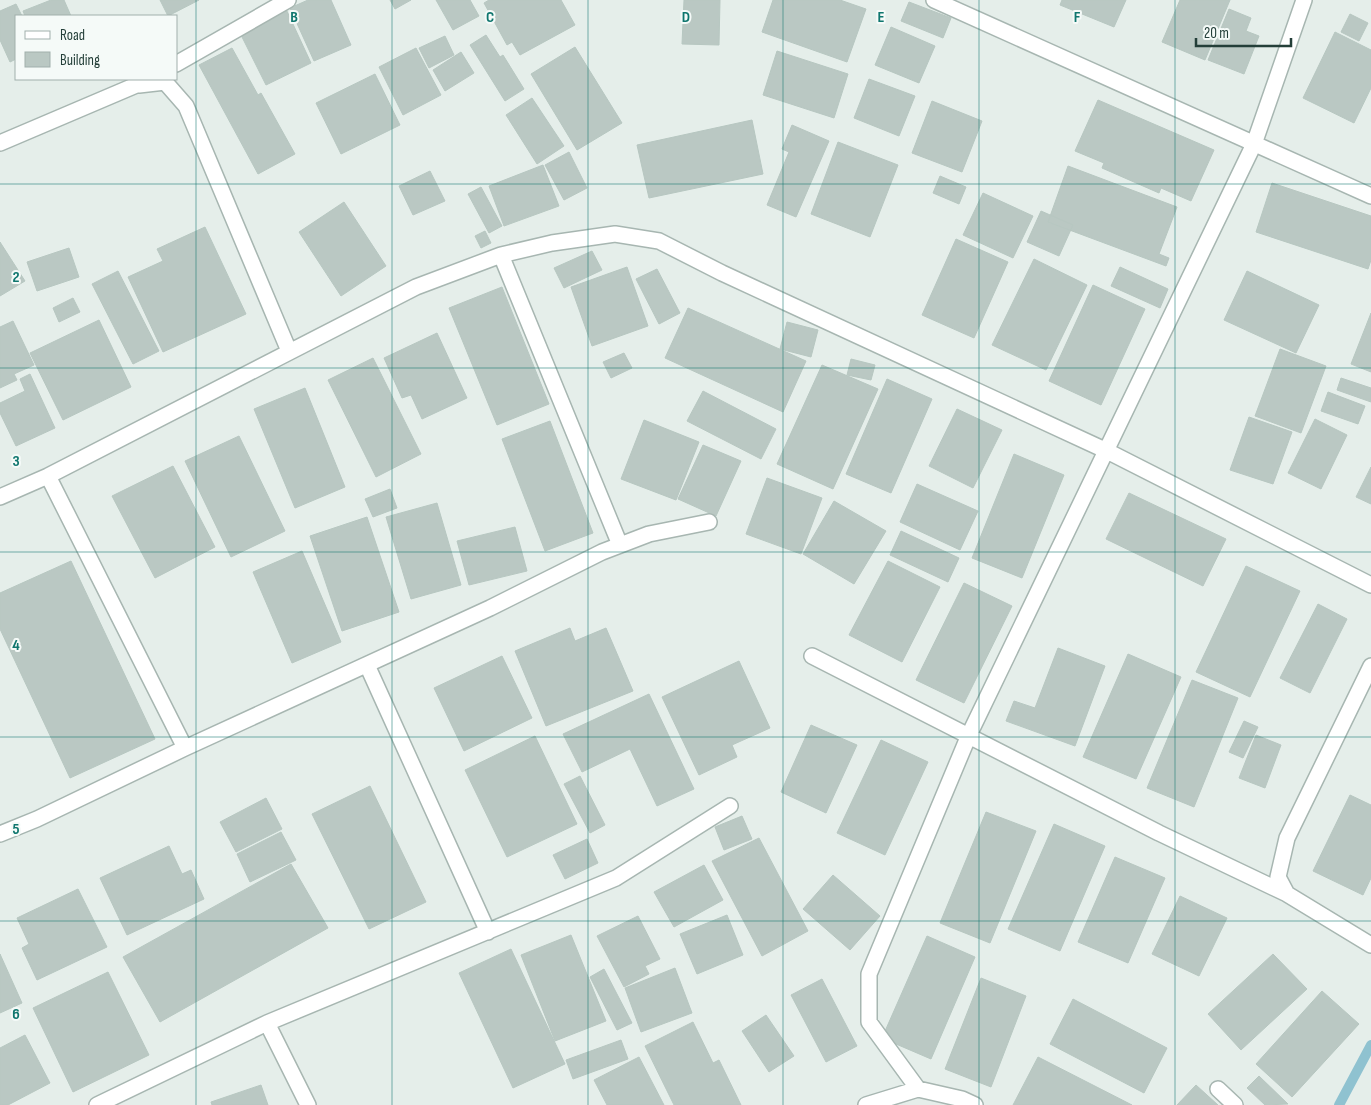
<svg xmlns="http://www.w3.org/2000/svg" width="1371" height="1105" viewBox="0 0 1371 1105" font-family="'Sofia Sans Condensed',sans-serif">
  <rect width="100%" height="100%" fill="#e5eeea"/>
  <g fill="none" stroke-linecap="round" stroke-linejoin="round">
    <!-- stream -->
    <path stroke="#8fc2d0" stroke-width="10" d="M 1339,1105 L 1371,1045"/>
  </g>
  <!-- building -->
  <path fill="#bac8c3" stroke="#b7c7c1" d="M 51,0 L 64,0 L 71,16 L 25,16 L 23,11 Z
    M 160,0 L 199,0 L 168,16 Z
    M 308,0 L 331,0 L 351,45 L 314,61 L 290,8 Z
    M 390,0 L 411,0 L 395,9 Z
    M 436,0 L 470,0 L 479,16 L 453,30 Z
    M 489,0 L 561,0 L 575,25 L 520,55 L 512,42 L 507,45 L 484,3 Z
    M 684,0 L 720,0 L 719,45 L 682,44 Z
    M 773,0 L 840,0 L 866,9 L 847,62 L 762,32 Z
    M 1062,0 L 1126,0 L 1114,27 L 1060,5 Z
    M 1180,0 L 1230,0 L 1205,60 L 1162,42 Z
    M 909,2 L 951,18 L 943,38 L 901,21 Z
    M 16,4 L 22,16 L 16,16 L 16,59 L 10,62 L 0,40 L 0,11 Z
    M 286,9 L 311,63 L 266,85 L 239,31 Z
    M 1229,9 L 1251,18 L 1246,31 L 1259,36 L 1244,74 L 1208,60 Z
    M 1350,14 L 1368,23 L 1359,41 L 1341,32 Z
    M 891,27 L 935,46 L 919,83 L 875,65 Z
    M 1335,32 L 1371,50 L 1371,88 L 1354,123 L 1303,98 Z
    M 486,35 L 500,57 L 503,55 L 524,89 L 505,101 L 470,45 Z
    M 445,36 L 454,55 L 429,68 L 419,48 Z
    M 575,47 L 622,123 L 577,150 L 531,74 Z
    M 232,48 L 258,95 L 261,93 L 295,154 L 258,174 L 199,65 Z
    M 416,48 L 441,95 L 403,115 L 379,67 Z
    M 777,51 L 848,74 L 834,118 L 763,95 Z
    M 461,52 L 474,73 L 445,91 L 433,70 Z
    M 375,74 L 400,125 L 341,154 L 316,103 Z
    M 869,79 L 915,96 L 899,136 L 854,118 Z
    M 532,98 L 564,146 L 537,164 L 506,115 Z
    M 1098,100 L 1214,150 L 1191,201 L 1161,188 L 1159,193 L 1102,168 L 1104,163 L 1075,151 Z
    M 932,101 L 982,121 L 962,172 L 912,153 Z
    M 752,120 L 763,174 L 649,198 L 637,145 Z
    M 792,125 L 829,141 L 796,217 L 767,205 L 789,152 L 782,149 Z
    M 838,142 L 898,165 L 870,237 L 811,214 Z
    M 569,152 L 587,188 L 564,200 L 545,165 Z
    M 543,165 L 559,206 L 504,226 L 489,186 Z
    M 1068,166 L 1177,207 L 1159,254 L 1169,258 L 1166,266 L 1048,222 Z
    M 430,171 L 445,201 L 413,215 L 399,186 Z
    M 940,176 L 966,187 L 959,204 L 933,193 Z
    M 1272,183 L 1371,216 L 1371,260 L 1368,269 L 1256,232 Z
    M 481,187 L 502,226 L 489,233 L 468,194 Z
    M 983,193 L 1033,216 L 1013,258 L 963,235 Z
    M 344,202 L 386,266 L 341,296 L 299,232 Z
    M 1041,211 L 1073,225 L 1059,256 L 1027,242 Z
    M 205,227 L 246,314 L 163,352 L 128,277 L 163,261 L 157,249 Z
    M 485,231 L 491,243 L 481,248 L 475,236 Z
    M 956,239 L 1008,262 L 974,338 L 922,315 Z
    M 0,242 L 25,281 L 0,296 Z
    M 69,248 L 79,277 L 37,291 L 27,262 Z
    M 592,251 L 602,270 L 564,288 L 554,268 Z
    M 1034,259 L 1087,285 L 1046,370 L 992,345 Z
    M 627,267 L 648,326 L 592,346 L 571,287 Z
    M 1120,267 L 1168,289 L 1160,308 L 1111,286 Z
    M 657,269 L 680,313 L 659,324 L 636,279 Z
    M 118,271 L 159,351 L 133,364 L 92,284 Z
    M 1247,271 L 1319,305 L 1296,353 L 1224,320 Z
    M 1093,285 L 1145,309 L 1101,405 L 1049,381 Z
    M 502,287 L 549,404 L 497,425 L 449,308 Z
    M 73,298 L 80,312 L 59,322 L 53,308 Z
    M 688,308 L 806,361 L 783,412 L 665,358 Z
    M 1371,313 L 1371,372 L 1351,364 Z
    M 99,320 L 131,387 L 63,420 L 30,353 Z
    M 13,321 L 34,365 L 14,374 L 17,380 L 0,388 L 0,327 Z
    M 787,322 L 818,330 L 811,357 L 780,349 Z
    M 437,333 L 467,398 L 422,419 L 411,395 L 402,398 L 384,358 Z
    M 1280,349 L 1326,366 L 1301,433 L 1255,416 Z
    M 624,353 L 632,368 L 611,378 L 603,362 Z
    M 373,358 L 421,454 L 376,477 L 328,380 Z
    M 851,359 L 875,365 L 871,380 L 847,375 Z
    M 822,365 L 878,389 L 833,489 L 777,464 Z
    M 30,374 L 55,428 L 16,446 L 0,413 L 0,403 L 25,391 L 20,379 Z
    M 1341,378 L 1371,388 L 1371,402 L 1337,390 Z
    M 887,379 L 932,399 L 891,493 L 846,474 Z
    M 305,388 L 345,487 L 295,508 L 254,409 Z
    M 703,391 L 776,429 L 761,459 L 687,421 Z
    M 1328,392 L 1365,406 L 1358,424 L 1321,411 Z
    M 957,409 L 1002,430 L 973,488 L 929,466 Z
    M 1249,417 L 1292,432 L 1273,484 L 1230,470 Z
    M 1315,419 L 1347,435 L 1321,489 L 1288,473 Z
    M 644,420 L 699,442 L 676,500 L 621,479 Z
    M 550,421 L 593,533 L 545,551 L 502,439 Z
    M 239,436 L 285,531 L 231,557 L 185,461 Z
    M 703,445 L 741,461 L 716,516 L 678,499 Z
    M 1014,454 L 1064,475 L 1022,578 L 972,558 Z
    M 173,466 L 215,547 L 155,578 L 112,496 Z
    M 1371,467 L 1371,504 L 1356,497 Z
    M 767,478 L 822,498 L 801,554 L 746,534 Z
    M 917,484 L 978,511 L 960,550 L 900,522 Z
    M 390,489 L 397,508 L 373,517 L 365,499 Z
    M 1129,493 L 1226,539 L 1203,586 L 1106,539 Z
    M 834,501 L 886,531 L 854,584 L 803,554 Z
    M 437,503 L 461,585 L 411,599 L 386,517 Z
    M 367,517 L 399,612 L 342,631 L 310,536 Z
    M 515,527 L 527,571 L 469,585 L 457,541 Z
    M 901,531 L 959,558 L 948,582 L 890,555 Z
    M 302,551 L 341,642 L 292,663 L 253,572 Z
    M 71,561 L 155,739 L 70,778 L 0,629 L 0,593 Z
    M 888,561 L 940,587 L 902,662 L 849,635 Z
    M 1246,566 L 1300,591 L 1250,697 L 1196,672 Z
    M 964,583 L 1012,606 L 964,703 L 916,680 Z
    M 1318,604 L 1347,619 L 1310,693 L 1280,678 Z
    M 570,628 L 575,641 L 606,628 L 633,691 L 546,726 L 515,651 Z
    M 1058,648 L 1105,666 L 1075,746 L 1006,721 L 1014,701 L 1035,708 Z
    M 1128,654 L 1181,677 L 1136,779 L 1083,757 Z
    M 502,656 L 532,718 L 464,751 L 434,688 Z
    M 739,661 L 770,728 L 732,745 L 737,757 L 699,775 L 662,697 Z
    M 1192,680 L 1238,698 L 1194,807 L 1147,788 Z
    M 649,694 L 694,789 L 657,806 L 630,749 L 582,772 L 563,734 Z
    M 1244,721 L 1258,727 L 1243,758 L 1229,752 Z
    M 811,725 L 857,745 L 826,813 L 781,792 Z
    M 1256,735 L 1281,745 L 1265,788 L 1239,778 Z
    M 535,736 L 577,824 L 507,857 L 465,770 Z
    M 881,740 L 928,762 L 885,855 L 837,833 Z
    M 580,776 L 605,825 L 590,833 L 564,784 Z
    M 370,786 L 426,902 L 369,929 L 312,814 Z
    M 1350,795 L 1371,805 L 1371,878 L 1363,895 L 1313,871 Z
    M 266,798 L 282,829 L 236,852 L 220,822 Z
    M 986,812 L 1036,831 L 990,943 L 940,923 Z
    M 742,816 L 752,839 L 724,850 L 715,827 Z
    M 1054,824 L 1105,846 L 1060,951 L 1008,929 Z
    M 281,832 L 296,860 L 250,882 L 237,854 Z
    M 759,838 L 808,931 L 762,956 L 712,861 Z
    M 587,839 L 598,863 L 565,879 L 553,855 Z
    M 169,846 L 182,874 L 191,870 L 204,899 L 127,935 L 100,878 Z
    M 1115,857 L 1165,878 L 1128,963 L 1078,942 Z
    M 291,864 L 328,928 L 160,1022 L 123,957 Z
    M 704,865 L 723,900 L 674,927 L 654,892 Z
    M 833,875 L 880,916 L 850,950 L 803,909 Z
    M 78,889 L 107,947 L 37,980 L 22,948 L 29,944 L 17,918 Z
    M 1180,896 L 1227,918 L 1199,976 L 1152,954 Z
    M 727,915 L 743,955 L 697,974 L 680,934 Z
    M 638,916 L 660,959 L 645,966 L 649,974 L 624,987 L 597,936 Z
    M 571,935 L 606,1021 L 555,1041 L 521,955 Z
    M 927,936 L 975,957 L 931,1059 L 882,1038 Z
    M 511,949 L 565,1064 L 513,1088 L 459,973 Z
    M 0,954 L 22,1003 L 0,1013 Z
    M 1273,954 L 1307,989 L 1241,1050 L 1208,1014 Z
    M 675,968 L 692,1013 L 641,1032 L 625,988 Z
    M 604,969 L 632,1023 L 617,1030 L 590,977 Z
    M 108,972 L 149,1055 L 73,1092 L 33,1008 Z
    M 981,978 L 1026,996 L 991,1087 L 945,1069 Z
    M 822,979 L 857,1046 L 826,1062 L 791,995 Z
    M 1322,991 L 1359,1024 L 1292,1097 L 1256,1064 Z
    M 1073,999 L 1167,1048 L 1144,1093 L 1050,1044 Z
    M 766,1015 L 794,1056 L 769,1072 L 742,1031 Z
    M 693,1022 L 713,1063 L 719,1060 L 741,1105 L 674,1105 L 645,1046 Z
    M 25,1035 L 50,1083 L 8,1105 L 0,1105 L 0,1048 Z
    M 621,1040 L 628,1059 L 573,1079 L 566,1060 Z
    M 639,1057 L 664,1105 L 607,1105 L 594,1080 Z
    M 1038,1057 L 1132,1105 L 1013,1105 Z
    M 1259,1076 L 1288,1104 L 1265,1105 L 1247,1088 Z
    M 261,1085 L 268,1105 L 212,1105 L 211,1102 Z
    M 1196,1085 L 1218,1105 L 1177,1105 Z"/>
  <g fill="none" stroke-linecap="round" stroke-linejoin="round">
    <defs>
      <path id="minor" d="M 934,0 L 1371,196
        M 176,64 L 288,0
        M 139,85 L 165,82 L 186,106 L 289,351
        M 0,143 L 148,80
        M 501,255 L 620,545
        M 48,476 L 185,748
        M 0,497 L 48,476 L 416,287 L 501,255 L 552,243 L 615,234 L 659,241 L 722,273 L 1107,451 L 1371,585
        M 812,656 L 1159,833 L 1287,894
        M 367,665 L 488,932
        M 1371,666 L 1287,838 L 1278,877 L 1287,894 L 1371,945
        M 0,834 L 37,819 L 185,748 L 490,608 L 602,552 L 649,534 L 709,522
        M 267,1023 L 308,1105
        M 918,1089 L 869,1022 L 869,974 L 969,735 L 1254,144 L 1304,0
        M 1218,1089 L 1235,1105
        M 97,1105 L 267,1023 L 616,878 L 730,806
        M 866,1105 L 918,1089 L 962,1099 L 975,1105"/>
    </defs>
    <!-- minor casing -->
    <use href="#minor" stroke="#a7b6b1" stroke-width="18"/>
    <!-- minor -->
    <use href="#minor" stroke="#fff" stroke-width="15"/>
  </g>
  <!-- grid -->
  <path fill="none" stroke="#0f766e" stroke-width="1" stroke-opacity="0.55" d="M 196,0 L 196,1105M 392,0 L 392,1105M 588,0 L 588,1105M 783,0 L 783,1105M 979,0 L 979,1105M 1175,0 L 1175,1105M 0,184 L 1371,184M 0,368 L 1371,368M 0,552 L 1371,552M 0,737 L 1371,737M 0,921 L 1371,921"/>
  <g font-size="16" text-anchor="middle" font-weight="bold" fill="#0f766e" stroke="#f5faf8" stroke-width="4" stroke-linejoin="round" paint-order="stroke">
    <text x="294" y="22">B</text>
    <text x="490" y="22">C</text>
    <text x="686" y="22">D</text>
    <text x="881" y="22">E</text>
    <text x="1077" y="22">F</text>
    <text x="16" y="282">2</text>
    <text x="16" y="466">3</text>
    <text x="16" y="650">4</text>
    <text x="16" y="834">5</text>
    <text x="16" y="1019">6</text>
  </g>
  <!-- legend -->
  <rect x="15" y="15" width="162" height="65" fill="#f5faf8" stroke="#a1afac"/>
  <rect x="25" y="31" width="25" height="8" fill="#ffffff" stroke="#a1afac"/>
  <text x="60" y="40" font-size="15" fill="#243f39">Road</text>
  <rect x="25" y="52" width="25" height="15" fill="#bac8c3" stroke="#a1afac"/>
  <text x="60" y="65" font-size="15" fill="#243f39">Building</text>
  <!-- scale -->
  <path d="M1196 38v8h95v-8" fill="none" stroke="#243f39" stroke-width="2.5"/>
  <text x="1204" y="38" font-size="15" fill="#243f39" stroke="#f5faf8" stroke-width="4" paint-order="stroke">20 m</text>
</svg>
